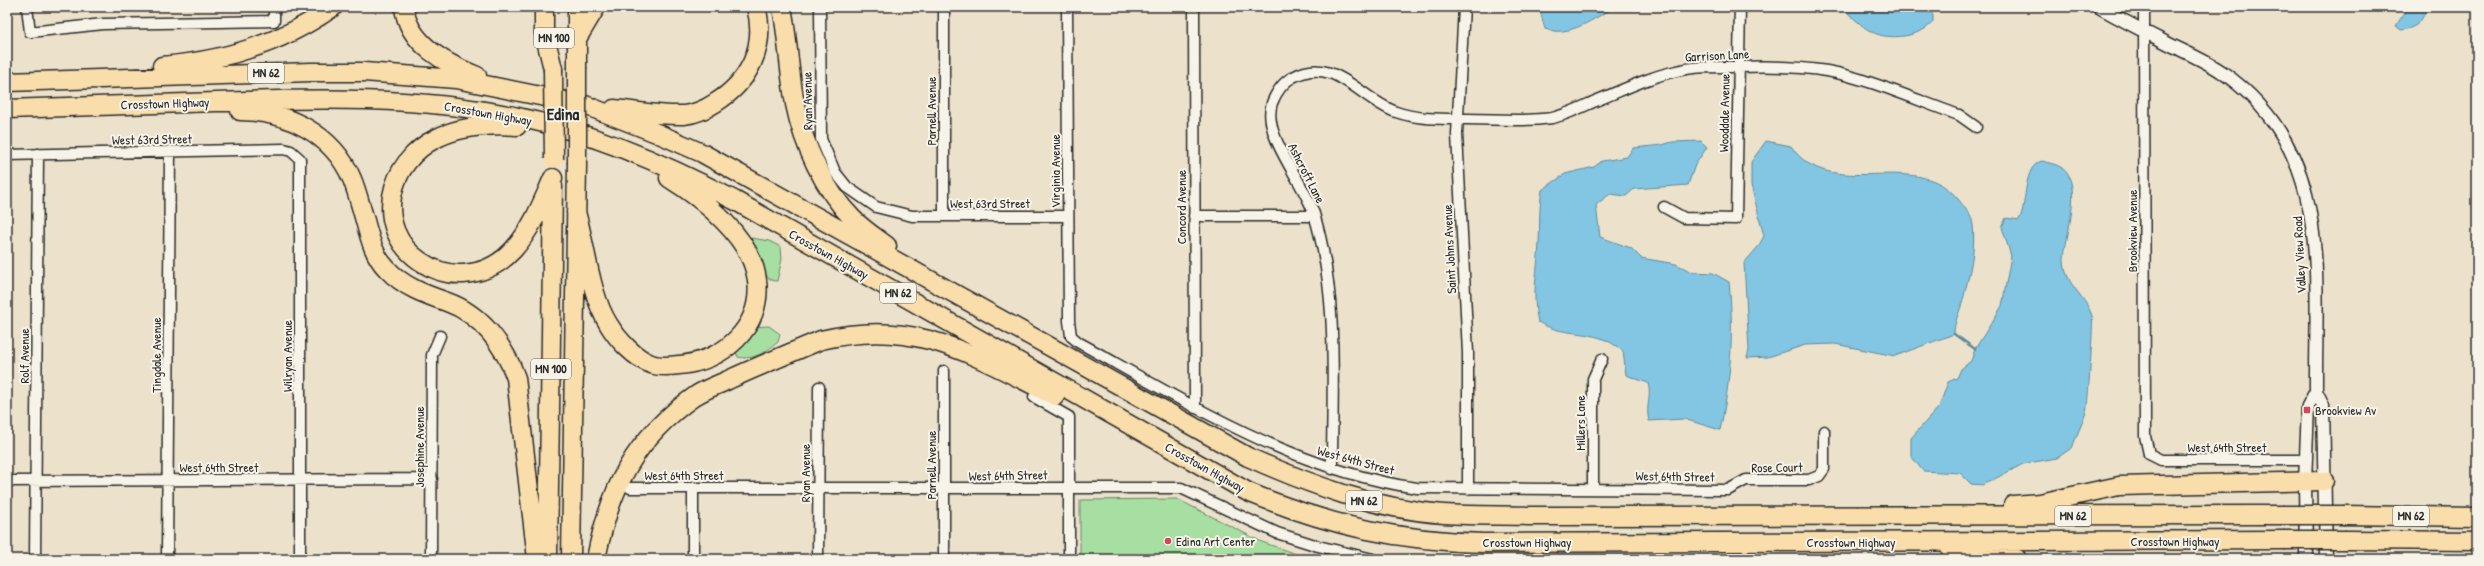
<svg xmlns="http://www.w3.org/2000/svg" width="2484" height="566" viewBox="0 0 2484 566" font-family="'Patrick Hand',sans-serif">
  <rect width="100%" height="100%" fill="#ece2cc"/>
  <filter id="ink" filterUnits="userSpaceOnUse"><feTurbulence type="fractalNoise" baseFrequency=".025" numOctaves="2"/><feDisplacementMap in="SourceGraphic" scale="8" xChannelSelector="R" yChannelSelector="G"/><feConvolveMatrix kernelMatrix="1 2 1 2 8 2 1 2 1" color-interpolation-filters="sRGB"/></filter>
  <g filter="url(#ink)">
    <!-- green -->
    <path fill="#a7dea2" stroke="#698466" d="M 752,238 L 769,241 L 781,247 L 782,259 L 777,281 C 762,282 754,251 750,240 Z
      M 769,326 L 780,334 L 778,342 C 767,351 753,361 738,357 L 735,350 L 752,327 Z
      M 1177,499 L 1262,542 L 1310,559 L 1080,559 L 1080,500 Z"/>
    <!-- water -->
    <path fill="#82c6e3" stroke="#5f8899" d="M 1539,7 L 1615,7 C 1594,18 1570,38 1545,29 Z
      M 1839,7 L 1927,7 L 1933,15 L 1933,22 C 1920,37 1889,41 1872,32 C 1860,26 1851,14 1839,7 Z
      M 2408,7 L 2427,7 C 2422,22 2417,28 2401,30 L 2396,26 Z
      M 1701,141 L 1707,147 L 1695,165 L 1688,185 L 1634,189 L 1626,196 L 1610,194 L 1596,205 L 1600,237 L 1631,248 L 1641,258 L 1676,264 L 1692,272 L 1713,273 L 1729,282 C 1734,331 1731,382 1720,430 L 1684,419 L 1649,421 C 1645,406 1652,397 1648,383 L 1626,375 L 1623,351 C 1591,325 1569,340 1538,322 C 1531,293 1538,271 1539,242 C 1540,224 1539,208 1542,190 L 1565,174 L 1594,167 L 1602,161 L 1627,157 L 1633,148 L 1662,145 L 1672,142 Z
      M 1766,141 L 1791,146 C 1829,204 1915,146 1958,199 C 1964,207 1972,215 1973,225 C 1976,251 1969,275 1963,300 C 1960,312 1954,321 1954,334 L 1895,356 L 1835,344 L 1805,345 L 1768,357 L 1747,358 L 1749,350 L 1744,263 L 1758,247 L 1764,236 L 1751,185 L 1751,162 Z
      M 2042,161 C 2048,163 2057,164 2062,168 C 2084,184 2065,237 2064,259 C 2064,285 2085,294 2092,316 C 2094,320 2088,398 2087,407 C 2085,420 2076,434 2073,447 L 2057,458 L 2023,464 L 1983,485 L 1971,484 L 1960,473 L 1923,471 L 1911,456 L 1911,438 L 1939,407 L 1948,382 L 1957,378 L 1961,369 L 1971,361 L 1975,349 L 2002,306 L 2011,256 L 2002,227 L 2006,218 L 2019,220 C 2028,203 2022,166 2042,161 Z"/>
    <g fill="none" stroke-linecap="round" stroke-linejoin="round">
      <!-- stream -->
      <path stroke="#5f8899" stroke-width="2.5" d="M 1954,334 L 1975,349"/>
      <defs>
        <path id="minor" d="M 27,7 L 30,32 L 103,24 L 274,21 L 274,7
          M 820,7 L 821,139 L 835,172 L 847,187 L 876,207 L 912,216 L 1068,216
          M 944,7 L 944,216
          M 1067,7 L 1069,321 L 1071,336 L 1078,342 C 1184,401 1295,471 1417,488 L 1728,490 L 1746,480 L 1809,480 L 1819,476 L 1824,469 L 1824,431
          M 1194,7 L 1195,408
          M 1464,7 L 1457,134 L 1468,353 L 1468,489
          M 2144,7 L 2145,436 L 2149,454 L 2161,460 L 2306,460
          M 7,155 L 284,149 L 291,151 L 300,159 L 300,559
          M 1664,207 L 1684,218 L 1736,219 L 1740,7
          M 1194,216 L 1314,216
          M 1034,397 L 1069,417 L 1069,559
          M 1332,469 C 1332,385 1339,296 1314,214 C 1304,181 1261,135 1272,103 C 1276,93 1283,82 1293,77 C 1334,54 1360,99 1396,112 C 1419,120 1445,119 1468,119 C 1495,119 1525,122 1552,118 C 1566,115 1580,108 1593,102 C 1621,91 1648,77 1677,71 C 1697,66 1717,67 1738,67 C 1767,66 1797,66 1827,71 C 1867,78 1919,101 1959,115 L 1976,127
          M 7,481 L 432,479
          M 630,488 L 1181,488 L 1277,533 L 1318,546 L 1373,559
          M 1593,488 L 1593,379 L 1602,359
          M 35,559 L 38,154
          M 167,559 L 170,151
          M 431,559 L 432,355 L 440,336
          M 693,559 L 693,488
          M 818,559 L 819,387
          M 944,559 L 944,371"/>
        <path id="tertiary" d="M 2099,7 C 2122,20 2145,32 2169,44 C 2187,53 2206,61 2222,72 C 2334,150 2315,273 2316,391 L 2323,405 L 2326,559
          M 2306,559 L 2305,482 L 2308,406 L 2316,391"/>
        <path id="motorway" d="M 404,7 C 408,44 446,64 477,76
          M 544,7 L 544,32 L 553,69
          M 577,7 L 577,67
          M 782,7 C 788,39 789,72 795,104 C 803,144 824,190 853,219 C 863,229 875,237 887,246
          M 578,37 L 596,7
          M 162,66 C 222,61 283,43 333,7
          M 7,82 L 311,72 L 364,72 L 456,79 L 585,105 L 659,134 L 702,153 L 1248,457 C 1311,485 1375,509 1444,514 C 1475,516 1506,515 1536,516 L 2282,515
          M 7,109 C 77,106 147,104 216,102 C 318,98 418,96 518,117 C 594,133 666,164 734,200 L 1248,492 C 1327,525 1399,541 1484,543 L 2283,540
          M 614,109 C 637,111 660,116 684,115 C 694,114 706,109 715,103 C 749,82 767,47 756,7
          M 240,111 C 287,111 333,134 352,179 C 357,191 360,204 364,217 C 369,235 373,255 387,269 C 404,287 424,294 447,302 C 481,314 504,345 516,378 L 537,559
          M 517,126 C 490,124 462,126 437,138 C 388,161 372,228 420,261 C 433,270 447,275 463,274 C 483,273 500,264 513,250 C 532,229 542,203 553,178
          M 576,212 C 586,246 590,296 609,325 C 618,340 635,358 651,364 C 659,367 671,366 679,365 C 722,362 763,328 757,280 C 752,238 703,199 669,178
          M 2013,505 L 2040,503 L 2119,486 L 2324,481
          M 2345,515 L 2477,517
          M 2346,540 L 2477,541
          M 1951,551 L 2017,559
          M 548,559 L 553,186
          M 571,559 L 577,164
          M 596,559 C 610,487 635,438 695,396 C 705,389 718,385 728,380 C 759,366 790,353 821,340 C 917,317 972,355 1055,396"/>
      </defs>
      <!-- minor casing -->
      <use href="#minor" stroke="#2b2b2b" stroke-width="13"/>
      <!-- tertiary casing -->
      <use href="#tertiary" stroke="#2b2b2b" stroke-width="15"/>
      <!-- motorway casing -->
      <use href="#motorway" stroke="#2b2b2b" stroke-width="21"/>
      <!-- minor -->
      <use href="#minor" stroke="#f7f3e8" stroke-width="10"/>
      <!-- tertiary -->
      <use href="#tertiary" stroke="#f7f3e8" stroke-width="12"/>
      <!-- motorway -->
      <use href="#motorway" stroke="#f9ddab" stroke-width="18"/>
      <defs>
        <path id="motorway-bridge" d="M 577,67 L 577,164
          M 553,69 L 554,159
          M 2282,515 L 2345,515
          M 2283,540 L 2346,540"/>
      </defs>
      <!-- motorway-bridge casing -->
      <use href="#motorway-bridge" stroke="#2b2b2b" stroke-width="21" stroke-linecap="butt"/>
      <!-- motorway-bridge -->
      <use href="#motorway-bridge" stroke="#f9ddab" stroke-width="18"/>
    </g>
  </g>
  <!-- markers -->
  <g fill="#d1495b" stroke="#f7f3e8" stroke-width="1.5">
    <rect x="2303" y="406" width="8" height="8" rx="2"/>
    <circle cx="1168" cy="541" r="4"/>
  </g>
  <g text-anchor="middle" stroke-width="4" stroke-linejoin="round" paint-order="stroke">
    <!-- shield labels -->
    <g fill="#f7f3e8" stroke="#686764" stroke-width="1">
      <rect x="534" y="28" width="40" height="20" rx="3"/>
      <rect x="248" y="63" width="36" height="20" rx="3"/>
      <rect x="880" y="283" width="36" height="20" rx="3"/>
      <rect x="531" y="359" width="40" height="20" rx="3"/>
      <rect x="1346" y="491" width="36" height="20" rx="3"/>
      <rect x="2055" y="506" width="36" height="20" rx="3"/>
      <rect x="2393" y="506" width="36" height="20" rx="3"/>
    </g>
    <g font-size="12" font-weight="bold" fill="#2b2b2b">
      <text x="554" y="42">MN 100</text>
      <text x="266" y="77">MN 62</text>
      <text x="898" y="297">MN 62</text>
      <text x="551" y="373">MN 100</text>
      <text x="1364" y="505">MN 62</text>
      <text x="2073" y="520">MN 62</text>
      <text x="2411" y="520">MN 62</text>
    </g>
    <!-- street labels -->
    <g font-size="13" fill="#2b2b2b" stroke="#f7f3e8">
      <text transform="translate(1717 55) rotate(-3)" y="5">Garrison Lane</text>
      <text transform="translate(807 101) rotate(-91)" y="5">Ryan Avenue</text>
      <text transform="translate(165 103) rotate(-2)" y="5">Crosstown Highway</text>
      <text transform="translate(931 111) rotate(-90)" y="5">Parnell Avenue</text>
      <text transform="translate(488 113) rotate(10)" y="5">Crosstown Highway</text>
      <text transform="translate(1724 113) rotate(-89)" y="5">Wooddale Avenue</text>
      <text transform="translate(152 139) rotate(-1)" y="5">West 63rd Street</text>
      <text transform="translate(1055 171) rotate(-90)" y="5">Virginia Avenue</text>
      <text transform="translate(1307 173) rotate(63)" y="5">Ashcroft Lane</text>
      <text x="990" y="208">West 63rd Street</text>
      <text transform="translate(1181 207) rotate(-90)" y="5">Concord Avenue</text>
      <text transform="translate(2132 231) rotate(-90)" y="5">Brookview Avenue</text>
      <text transform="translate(1449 249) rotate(-93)" y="5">Saint Johns Avenue</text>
      <text transform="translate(829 254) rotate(29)" y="5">Crosstown Highway</text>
      <text transform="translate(2299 255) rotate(-93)" y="5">Valley View Road</text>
      <text transform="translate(156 355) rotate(-90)" y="5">Tingdale Avenue</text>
      <text transform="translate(24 356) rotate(-90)" y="5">Rolf Avenue</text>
      <text transform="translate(287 356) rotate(-90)" y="5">Wilryan Avenue</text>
      <text transform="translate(1580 423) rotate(-90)" y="5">Millers Lane</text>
      <text transform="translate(419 447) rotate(-90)" y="5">Josephine Avenue</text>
      <text x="2227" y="452">West 64th Street</text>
      <text transform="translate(1356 460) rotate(15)" y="5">West 64th Street</text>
      <text transform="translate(931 465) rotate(-90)" y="5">Parnell Avenue</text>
      <text x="219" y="472">West 64th Street</text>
      <text transform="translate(1205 467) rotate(29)" y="5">Crosstown Highway</text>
      <text transform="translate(1777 467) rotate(-1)" y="5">Rose Court</text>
      <text transform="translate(805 473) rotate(-90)" y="5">Ryan Avenue</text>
      <text x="684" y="480">West 64th Street</text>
      <text transform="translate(1008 475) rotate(-1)" y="5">West 64th Street</text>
      <text transform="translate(1675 476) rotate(1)" y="5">West 64th Street</text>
      <text x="2175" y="546">Crosstown Highway</text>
      <text x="1527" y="547">Crosstown Highway</text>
      <text x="1851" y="547">Crosstown Highway</text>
    </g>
    <!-- poi labels -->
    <g font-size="13" fill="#2b2b2b" stroke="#f7f3e8" text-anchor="start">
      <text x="2315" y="415">Brookview Av</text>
      <text x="1176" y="546">Edina Art Center</text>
    </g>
    <!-- district labels -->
    <g font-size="17" font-weight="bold" fill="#2b2b2b" stroke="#f7f3e8">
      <text x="563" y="120">Edina</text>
    </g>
  </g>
  <!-- margin -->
  <rect width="2484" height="566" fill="none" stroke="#f7f3e8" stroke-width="24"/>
  <rect x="12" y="12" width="2460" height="542" fill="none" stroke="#2b2b2b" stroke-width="1.5" filter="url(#ink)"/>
</svg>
